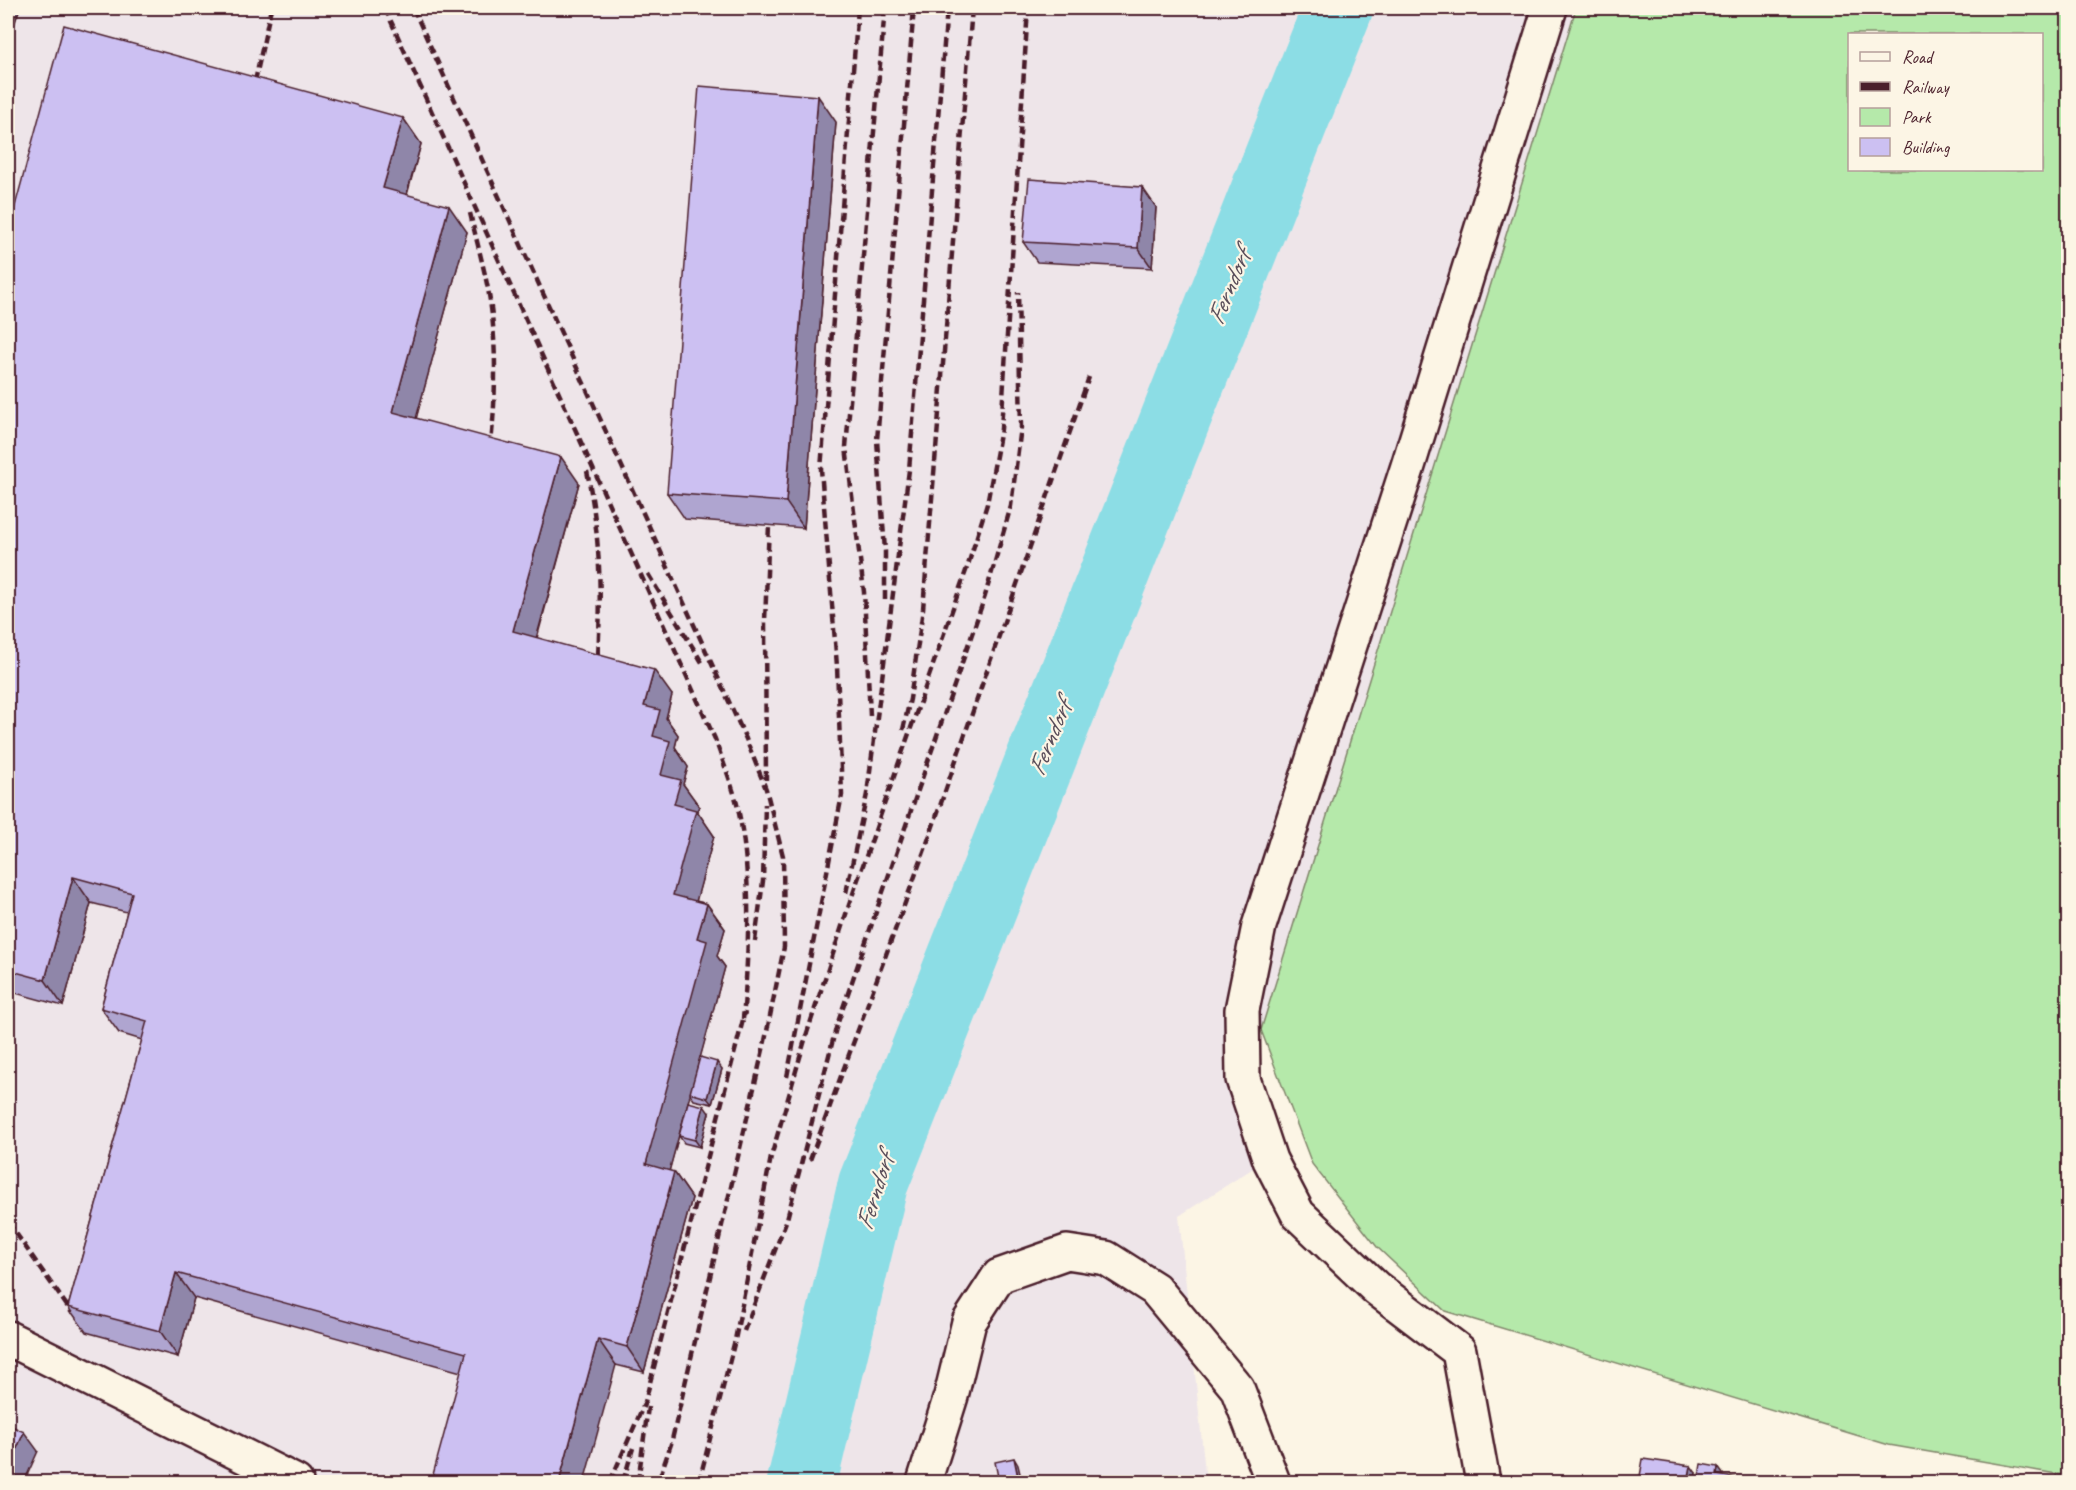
<svg xmlns="http://www.w3.org/2000/svg" width="2076" height="1490" viewBox="0 0 2076 1490" font-family="Caveat,sans-serif">
  <rect width="100%" height="100%" fill="#fcf5e5"/>
  <filter id="ink" filterUnits="userSpaceOnUse"><feTurbulence type="fractalNoise" baseFrequency=".0167" numOctaves="2"/><feDisplacementMap in="SourceGraphic" scale="12" xChannelSelector="R" yChannelSelector="G"/><feConvolveMatrix kernelMatrix="1 2 1 2 8 2 1 2 1" color-interpolation-filters="sRGB"/></filter>
  <g filter="url(#ink)">
    <!-- built -->
    <path fill="#eee5e9" d="M 8,8 L 1576,8 L 1261,1030 L 1255,1167 L 1179,1216 L 1206,1482 L 8,1482 Z"/>
    <!-- green -->
    <path fill="#b5e9aa" stroke="#80846a" stroke-width="1.5" fill-rule="evenodd" d="M 1576,8 L 2068,8 L 2068,1476 L 1889,1445 L 1445,1311 L 1377,1247 L 1312,1164 L 1261,1030 ZM 1850,34 L 2042,34 L 2042,170 L 1850,170 Z"/>
    <g fill="none" stroke-linecap="round" stroke-linejoin="round">
      <!-- river -->
      <path stroke="#8cdde5" stroke-width="70" d="M 802,1482 L 873,1184 L 1338,8"/>
      <defs>
        <path id="minor" d="M 8,1338 L 296,1482
          M 924,1482 L 951,1396 L 969,1322 L 999,1276 L 1067,1252 L 1106,1258 L 1155,1289 L 1237,1388 L 1273,1482
          M 1483,1482 L 1459,1351 L 1376,1288 L 1298,1214 L 1270,1160 L 1243,1079 L 1242,1010 L 1259,926 L 1408,466 L 1550,8"/>
      </defs>
      <!-- minor casing -->
      <use href="#minor" stroke="#4a1f2b" stroke-width="38"/>
      <!-- minor -->
      <use href="#minor" stroke="#fcf5e5" stroke-width="33"/>
      <!-- rail -->
      <path stroke="#4a1f2b" stroke-width="4.5" stroke-dasharray="9 4.5" stroke-linecap="butt" d="M 385,8 L 715,739 C 722,759 730,779 736,800 C 753,869 749,949 743,1019
        M 413,8 L 746,739 L 766,789 L 783,856 L 784,947 L 765,1041 L 671,1444 L 658,1482
        M 252,95 L 271,8
        M 470,213 C 476,238 483,264 488,289 C 498,343 496,399 490,453
        M 587,471 C 601,539 602,601 597,670
        M 648,574 L 703,664
        M 885,600 L 885,551 L 877,440 L 914,8
        M 870,716 L 864,592 L 846,447 L 885,8
        M 903,730 L 910,699 L 923,609 L 972,8
        M 766,780 L 765,621 L 769,525
        M 846,893 L 867,794 L 909,470 L 947,8
        M 755,941 L 763,881 L 765,804
        M 787,1077 L 842,795 L 837,666 L 821,469 L 858,8
        M 810,1160 L 925,849 L 1089,377
        M 8,1222 L 72,1313
        M 744,1331 L 787,1219 L 836,1028 L 985,596 L 1011,506 L 1021,427 L 1018,292
        M 610,1482 L 645,1402 L 745,1012
        M 623,1482 L 633,1448
        M 638,1482 L 648,1407
        M 699,1482 L 735,1340 L 771,1157 L 807,1033 L 849,905 L 968,565 L 987,504 L 1001,429 L 1028,8"/>
    </g>
    <!-- wall -->
    <path fill="#afa5d0" stroke="#4a1f2b" stroke-width="1.5" d="M 403,118 L 421,144 L 407,195 L 467,232 L 416,418 L 579,483 L 537,638 L 672,695 L 666,718 L 678,735 L 675,747 L 688,767 L 683,784 L 699,806 L 697,811 L 714,836 L 696,901 L 707,904 L 725,929 L 717,956 L 725,967 L 700,1057 L 722,1069 L 712,1104 L 694,1100 L 690,1094 L 669,1171 L 674,1172 L 692,1198 L 644,1372 L 616,1365 L 461,1372 L 194,1298 L 178,1357 L 86,1332 L 68,1307 L 142,1040 L 119,1033 L 101,1008 L 127,912 L 91,903 L 63,1006 L 8,991 L 8,232 Z
      M 836,122 L 804,528 L 685,519 L 667,493 Z
      M 1156,207 L 1152,268 L 1037,262 L 1023,242 Z
      M 709,1113 L 700,1147 L 684,1143 L 679,1136 Z
      M 1696,1473 L 1694,1482 L 1645,1482 L 1640,1476 Z"/>
    <!-- shaded-wall -->
    <path fill="#8f86a9" stroke="#4a1f2b" stroke-width="1.5" d="M 8,8 L 20,8 L 8,42 Z
      M 818,96 L 836,122 L 804,528 L 786,502 Z
      M 403,118 L 421,144 L 401,214 L 383,188 Z
      M 1142,187 L 1156,207 L 1152,268 L 1138,248 Z
      M 449,206 L 467,232 L 411,437 L 393,412 Z
      M 561,457 L 579,483 L 531,657 L 513,631 Z
      M 654,670 L 672,695 L 666,718 L 678,735 L 675,747 L 688,767 L 683,784 L 699,806 L 697,811 L 714,836 L 691,920 L 673,895 L 674,804 L 661,775 L 653,736 L 644,706 Z
      M 73,877 L 91,903 L 63,1006 L 45,980 Z
      M 707,904 L 725,929 L 717,956 L 725,967 L 664,1190 L 646,1164 L 697,938 Z
      M 717,1062 L 722,1069 L 712,1104 L 707,1098 Z
      M 704,1106 L 709,1113 L 700,1147 L 695,1140 Z
      M 674,1172 L 692,1198 L 644,1372 L 627,1347 Z
      M 176,1273 L 194,1298 L 178,1357 L 160,1331 Z
      M 598,1339 L 616,1365 L 584,1482 L 559,1482 Z
      M 24,1432 L 38,1451 L 24,1482 L 8,1482 L 8,1469 Z
      M 1014,1458 L 1018,1465 L 1022,1482 L 1019,1482 Z
      M 1691,1466 L 1696,1473 L 1694,1482 L 1688,1482 Z
      M 1718,1467 L 1723,1474 L 1722,1481 L 1717,1475 Z"/>
    <!-- building -->
    <path fill="#ccc0f2" stroke="#4a1f2b" stroke-width="1.5" d="M 64,25 L 403,118 L 383,188 L 449,206 L 393,412 L 561,457 L 513,631 L 654,670 L 644,706 L 660,710 L 653,736 L 670,741 L 661,775 L 681,780 L 674,804 L 696,810 L 673,895 L 707,904 L 697,938 L 707,941 L 646,1164 L 674,1172 L 627,1347 L 598,1339 L 559,1482 L 431,1482 L 466,1353 L 176,1273 L 160,1331 L 68,1307 L 147,1021 L 101,1008 L 132,893 L 73,877 L 45,980 L 8,970 L 8,232 Z
      M 699,86 L 818,96 L 786,502 L 667,493 Z
      M 1029,179 L 1142,187 L 1138,248 L 1023,242 Z
      M 700,1057 L 717,1062 L 707,1098 L 690,1093 Z
      M 688,1102 L 704,1106 L 695,1140 L 679,1136 Z
      M 8,1424 L 24,1432 L 8,1469 Z
      M 1014,1458 L 1019,1482 L 999,1482 L 995,1462 Z
      M 1643,1459 L 1691,1466 L 1688,1482 L 1682,1482 L 1640,1476 Z
      M 1701,1464 L 1718,1467 L 1717,1475 L 1743,1479 L 1743,1482 L 1698,1482 Z"/>
  </g>
  <g text-anchor="middle" stroke-width="4.5" stroke-linejoin="round" paint-order="stroke">
    <!-- water labels -->
    <g font-size="26" font-style="italic" fill="#5a4e5a" stroke="#fcf5e5">
      <text transform="translate(1228 287) rotate(-68)" y="9">Ferndorf</text>
      <text transform="translate(1049 738) rotate(-68)" y="9">Ferndorf</text>
      <text transform="translate(874 1192) rotate(-73)" y="9">Ferndorf</text>
    </g>
  </g>
  <!-- margin -->
  <rect width="2076" height="1490" fill="none" stroke="#fcf5e5" stroke-width="30"/>
  <rect x="15" y="15" width="2046" height="1460" fill="none" stroke="#4a1f2b" stroke-width="2" filter="url(#ink)"/>
  <!-- legend -->
  <rect x="1848" y="33" width="195" height="138" fill="#fcf5e5" stroke="#b59f9b" stroke-width="1.5"/>
  <rect x="1860" y="52" width="30" height="9" fill="#fcf5e5" stroke="#b59f9b" stroke-width="1.5"/>
  <text x="1902" y="63" font-size="18" fill="#4a1f2b">Road</text>
  <rect x="1860" y="82" width="30" height="9" fill="#4a1f2b" stroke="#b59f9b" stroke-width="1.5"/>
  <text x="1902" y="93" font-size="18" fill="#4a1f2b">Railway</text>
  <rect x="1860" y="108" width="30" height="18" fill="#b5e9aa" stroke="#b59f9b" stroke-width="1.5"/>
  <text x="1902" y="123" font-size="18" fill="#4a1f2b">Park</text>
  <rect x="1860" y="138" width="30" height="18" fill="#ccc0f2" stroke="#b59f9b" stroke-width="1.5"/>
  <text x="1902" y="153" font-size="18" fill="#4a1f2b">Building</text>
</svg>
